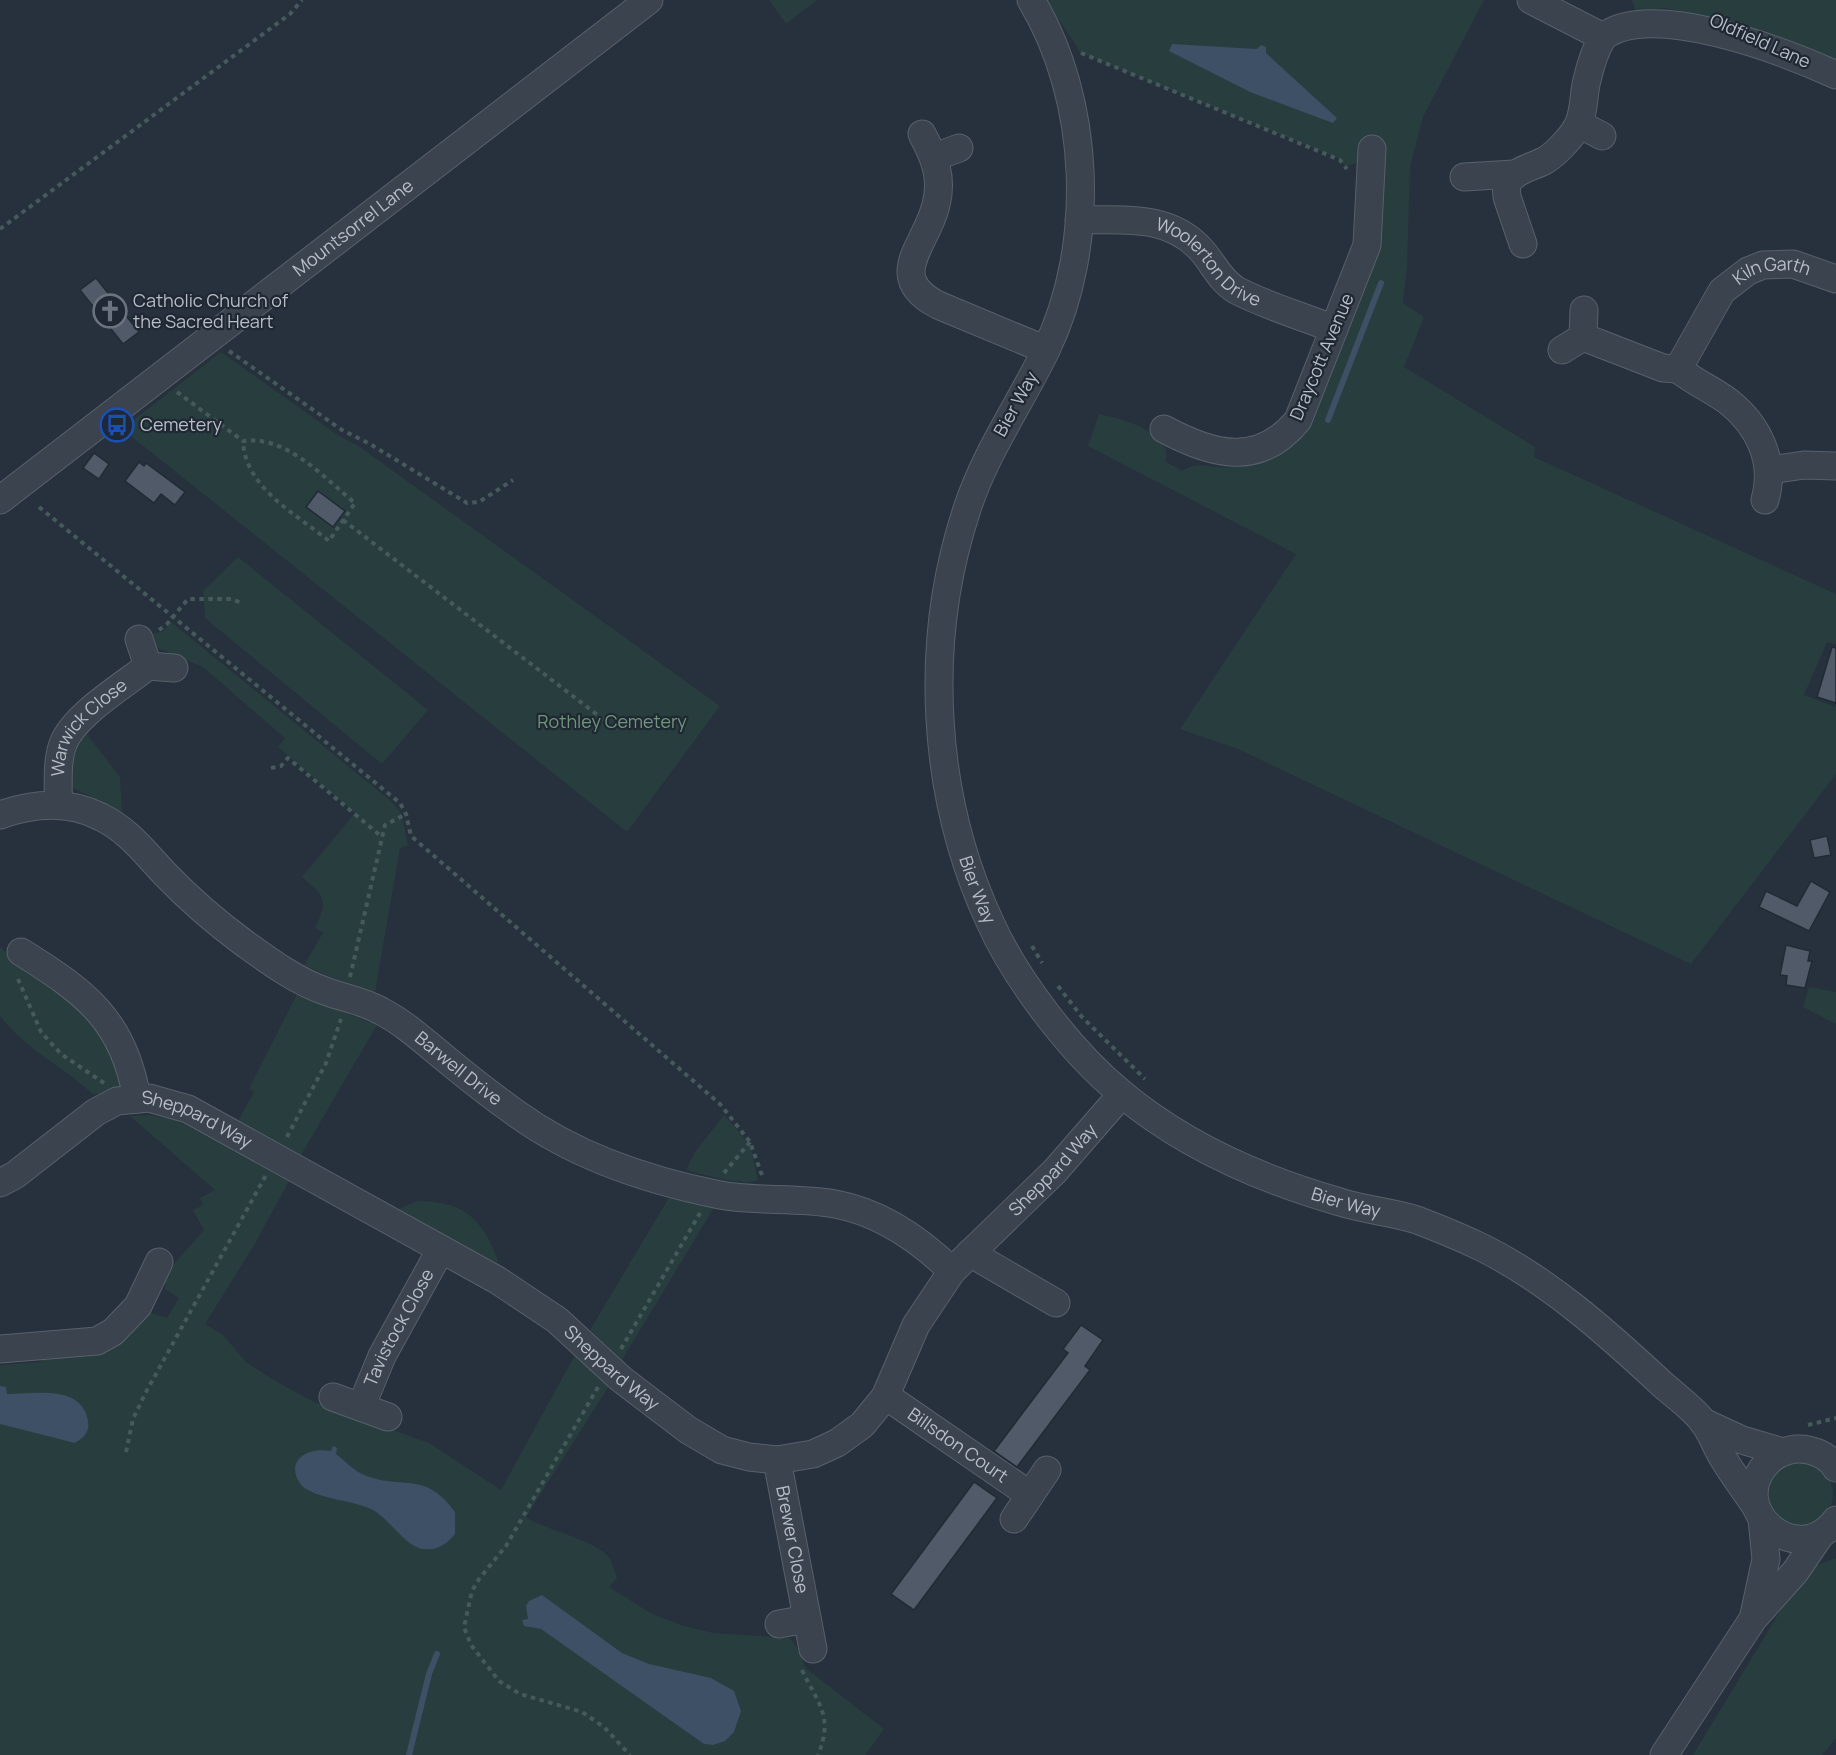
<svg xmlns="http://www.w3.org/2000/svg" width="1836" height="1755" viewBox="0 0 1836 1755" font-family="Manrope,sans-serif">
  <rect width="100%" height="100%" fill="#27313d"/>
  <!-- green -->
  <path fill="#283d3e" d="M 769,0 L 817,0 L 786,24 Z
    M 1046,0 L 1484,0 L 1423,117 L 1410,167 L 1407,267 L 1403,303 L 1424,317 L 1404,367 L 1535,447 L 1534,457 L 1836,594 L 1836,644 L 1827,642 L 1804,695 L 1836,707 L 1836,774 L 1691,964 L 1238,749 L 1180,729 L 1296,554 L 1088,446 L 1099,414 C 1125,420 1152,426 1166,450 L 1166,462 L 1182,471 C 1197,461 1206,467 1222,467 C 1253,469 1277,457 1298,436 L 1374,264 L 1364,157 L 1357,163 L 1345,166 L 1340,159 L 1081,53 Z
    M 1632,0 L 1836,0 L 1836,75 L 1703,15 L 1664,8 L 1636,11 Z
    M 221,352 L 339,436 L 357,445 L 720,706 L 627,832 L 122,429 Z
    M 238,557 L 428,710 L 382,764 L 205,618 L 203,591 Z
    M 171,622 L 392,802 L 401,813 L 408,845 L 400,848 L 375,992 L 325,975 L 304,965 L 323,933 L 315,927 C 329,900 324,896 302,877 L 355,813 L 278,747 L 285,738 L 203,667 L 158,648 L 152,634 L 162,632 Z
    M 86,733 L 120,777 L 122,812 L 73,788 C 69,768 75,749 86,733 Z
    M 0,947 L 29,975 L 63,990 L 104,1033 L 124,1087 L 94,1095 C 63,1066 26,1050 0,1016 Z
    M 1809,987 L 1836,992 L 1836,1024 L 1803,1007 Z
    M 297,994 L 377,1025 L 301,1155 L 238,1121 L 254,1092 L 249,1089 Z
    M 149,1115 L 176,1120 L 289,1181 L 253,1247 L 205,1324 L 223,1335 L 246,1362 L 272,1379 L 314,1402 L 429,1443 L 501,1490 L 575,1355 L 609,1386 L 526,1517 C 547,1531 590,1538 608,1556 C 612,1561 615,1572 617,1578 L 609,1587 L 652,1614 L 681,1625 L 713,1633 L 789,1638 C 800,1647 799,1658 807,1669 L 884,1729 L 865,1755 L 0,1755 L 0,1365 L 41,1362 L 41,1356 L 148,1312 L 167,1318 L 179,1298 L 165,1289 L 166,1273 L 204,1230 L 193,1210 L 203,1205 L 200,1198 L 215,1190 L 130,1116 Z
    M 724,1115 L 750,1145 L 758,1180 C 743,1187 703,1174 686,1170 L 695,1152 Z
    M 670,1196 L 715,1206 L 622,1360 L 590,1330 Z
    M 417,1201 C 465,1201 484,1220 499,1264 L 397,1210 Z
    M1767 1494a33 33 0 1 1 66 0a33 33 0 1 1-66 0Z
    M 1836,1558 L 1836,1738 L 1822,1755 L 1693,1755 L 1805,1570 Z"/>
  <!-- water -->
  <path fill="#3d5065" d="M 1172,44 L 1257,49 L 1261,45 L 1266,47 L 1266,53 L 1337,118 L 1333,123 L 1250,92 L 1169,51 Z
    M 0,1386 L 6,1387 L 7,1394 C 34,1394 82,1384 88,1421 C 90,1432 84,1437 75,1443 L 0,1424 Z
    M 333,1446 L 337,1448 L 336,1454 C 344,1460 352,1469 362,1474 C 399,1491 425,1469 455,1512 L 455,1534 C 447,1544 437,1551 423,1549 C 406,1547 389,1519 373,1510 C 350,1499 324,1501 303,1487 C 283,1464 304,1446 331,1451 Z
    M 542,1595 L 622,1653 L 649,1664 L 711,1678 L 734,1691 L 741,1711 L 734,1732 L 725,1741 L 713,1745 L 704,1744 L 541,1629 L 524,1626 L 522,1620 L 528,1619 L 526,1606 L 529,1601 Z"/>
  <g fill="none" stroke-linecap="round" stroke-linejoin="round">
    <!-- stream -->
    <path stroke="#3d5065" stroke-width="6" d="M 1328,420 L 1381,283
      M 409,1755 L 429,1674 L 437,1654"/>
  </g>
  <!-- building -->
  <path fill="#505a68" stroke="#212a35" stroke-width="1.5" d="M 96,278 L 139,332 L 123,344 L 80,290 Z
    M 94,453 L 109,464 L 99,479 L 83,468 Z
    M 139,462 L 144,466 L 146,463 L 185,492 L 175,505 L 161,494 L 154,503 L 125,481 Z
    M 318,491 L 345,511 L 333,527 L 306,507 Z
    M 1832,647 L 1836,648 L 1836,703 L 1817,697 Z
    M 1827,836 L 1831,855 L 1814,858 L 1810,840 Z
    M 1811,881 L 1830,892 L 1809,931 L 1759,907 L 1766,891 L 1797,906 Z
    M 1786,945 L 1810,951 L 1808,961 L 1812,961 L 1805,988 L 1786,985 L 1787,976 L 1780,975 Z
    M 1081,1325 L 1103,1340 L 1085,1366 L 1090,1370 L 1017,1467 L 994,1451 L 1068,1353 L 1063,1349 Z
    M 974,1482 L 997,1498 L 914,1610 L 891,1594 Z"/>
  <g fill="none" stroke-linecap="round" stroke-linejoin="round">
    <defs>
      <g id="minor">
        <path id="s1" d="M 1031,0 C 1091,99 1097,245 1046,350 C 1020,404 986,451 967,509 C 923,642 931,795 990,922 C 1016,980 1072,1053 1121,1093 C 1183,1145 1263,1180 1340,1202 C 1365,1210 1392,1212 1417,1220 C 1438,1228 1460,1237 1481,1247 C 1548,1280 1606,1332 1661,1383 C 1675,1396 1693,1408 1704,1423 C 1712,1434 1716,1447 1723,1458 C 1733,1475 1745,1490 1756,1507"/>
        <path d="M 1531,0 L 1603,37"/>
        <path d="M 1579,124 L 1602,136"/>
        <path d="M 922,134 C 935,158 943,178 936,205 C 926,246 884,277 938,305 L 1046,350"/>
        <path d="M 935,157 L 959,148"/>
        <path d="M 1464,177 L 1514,174"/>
        <path id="s2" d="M 1079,220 C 1124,220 1171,214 1203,252 C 1214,265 1221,281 1236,290 C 1266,306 1302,316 1334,329"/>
        <path d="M 1523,244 L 1507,197 L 1506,184 C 1516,170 1529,168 1544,161 C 1555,155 1573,136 1578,125 C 1585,111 1583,94 1587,80 C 1590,67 1596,48 1603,37 C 1650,0 1781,50 1836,75"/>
        <path d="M 1583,337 L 1663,368 L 1678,369"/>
        <path d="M 1562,350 L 1583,337 L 1584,310"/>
        <path d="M 1164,429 C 1212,455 1259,468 1298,420 L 1367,245 L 1372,149"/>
        <path d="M 1770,470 L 1804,465 L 1836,466"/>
        <path id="s3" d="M 0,500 L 649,0"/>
        <path id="s4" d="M 1765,500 C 1776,462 1759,426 1729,402 C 1713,390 1694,382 1678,369 L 1722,291 L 1748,271 L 1763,265 L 1793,264 L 1836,279"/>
        <path d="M 139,639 L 148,666 L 174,668"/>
        <path id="s5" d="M 58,804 C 59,785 56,763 63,744 C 74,715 123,686 148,666"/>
        <path id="s6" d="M 0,815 C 34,803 68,800 101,817 C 128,830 145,853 166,875 C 190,900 217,923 244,943 C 269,961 296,981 325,991 C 344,998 363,1001 381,1011 C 406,1024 426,1043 447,1060 C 470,1079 493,1097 517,1114 C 575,1156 650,1181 720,1195 C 757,1202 797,1197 835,1204 C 880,1212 920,1240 952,1271"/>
        <path d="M 21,952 C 85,992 124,1020 137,1099"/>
        <path id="s7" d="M 0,1183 L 15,1175 L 96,1112 L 117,1101 L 149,1098 L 188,1109 L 497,1280 L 557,1320 L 621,1379 L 688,1430 L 722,1450 L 749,1457 L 777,1460 L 813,1454 L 837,1443 L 862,1425 L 885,1397 L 916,1325 L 952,1271 L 1055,1171 L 1122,1094"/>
        <path d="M 970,1253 L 1056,1303"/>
        <path d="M 0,1349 L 97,1341 L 113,1332 L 138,1306 L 159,1262"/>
        <path id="s8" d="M 886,1396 L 1030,1495"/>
        <path d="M 333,1397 L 388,1417"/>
        <path id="s9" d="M 361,1407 L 382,1356 L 441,1249"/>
        <path d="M 1703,1422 L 1742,1440 L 1783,1452"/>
        <path id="s10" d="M 777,1460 L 813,1649"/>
        <path d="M 1836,1468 C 1828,1455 1811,1448 1796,1449 C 1786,1450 1774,1455 1767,1463 C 1724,1510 1799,1571 1836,1520"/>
        <path d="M 1014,1519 L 1047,1470"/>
        <path d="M 1754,1615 L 1766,1559 L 1762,1519"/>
        <path d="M 779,1624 L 807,1619"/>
        <path d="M 1664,1755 L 1753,1619 L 1795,1572 L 1821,1534"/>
      </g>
    </defs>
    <!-- minor casing -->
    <use href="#minor" stroke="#58616b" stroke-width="29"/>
    <!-- path -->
    <path stroke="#465a5b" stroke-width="4" stroke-dasharray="4.5 4.5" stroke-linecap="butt" d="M 1081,53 L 1340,160 L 1347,169
      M 0,229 L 290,14 L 302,0
      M 229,351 L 342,430 L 370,444 L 467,503 L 479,502 L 513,480
      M 177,392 L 243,441 C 287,435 324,478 355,503 L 329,541 C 296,514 245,488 243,441
      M 39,507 L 400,803 L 406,814 L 411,836 L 720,1104 L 750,1142 L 763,1178
      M 343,520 L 608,723
      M 159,630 L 167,624 L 188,599 L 231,599 L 242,603
      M 271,768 L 281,766 L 288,758 L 382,837
      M 1032,946 L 1042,963
      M 350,977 L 385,825 L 406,814
      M 18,979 L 41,1032 L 61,1054 L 104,1083
      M 1058,986 L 1082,1017 L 1145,1079
      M 287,1137 L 326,1063 L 341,1019
      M 724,1173 L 750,1142
      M 621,1349 L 700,1213
      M 598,1387 L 506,1546 L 479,1579 L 472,1591 L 464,1627 L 471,1645 L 499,1681 L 520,1694 L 582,1712 L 604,1727 L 630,1755
      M 1808,1425 L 1836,1418
      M 126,1452 L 133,1419 L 146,1392 L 266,1175
      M 802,1670 C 818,1704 834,1716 818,1755"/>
    <!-- minor -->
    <use href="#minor" stroke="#3a434e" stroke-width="27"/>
  </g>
  <!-- icons -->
  <defs>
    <symbol id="church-ring" viewBox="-11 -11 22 22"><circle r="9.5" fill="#1f2833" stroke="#6b7280" stroke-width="1.5"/><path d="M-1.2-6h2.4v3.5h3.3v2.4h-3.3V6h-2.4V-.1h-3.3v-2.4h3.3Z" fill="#6b7280"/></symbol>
    <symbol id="bus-ring" viewBox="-11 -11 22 22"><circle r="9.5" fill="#1f2833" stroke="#1a4fb4" stroke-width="1.5"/><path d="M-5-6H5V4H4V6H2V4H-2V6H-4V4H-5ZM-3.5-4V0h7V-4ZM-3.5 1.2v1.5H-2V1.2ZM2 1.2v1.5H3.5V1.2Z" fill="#1a4fb4"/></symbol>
  </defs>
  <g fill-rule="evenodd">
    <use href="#church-ring" x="91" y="292" width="38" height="38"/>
    <use href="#bus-ring" x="98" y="406" width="38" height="38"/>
  </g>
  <g text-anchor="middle" stroke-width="4.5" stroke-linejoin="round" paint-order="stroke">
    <!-- street labels -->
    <g font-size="18" fill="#b7bec8" stroke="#1f2833">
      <text transform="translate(1760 41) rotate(24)" y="6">Oldfield Lane</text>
      <text dy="6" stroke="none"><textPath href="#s3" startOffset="446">Mountsorrel Lane</textPath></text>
      <text dy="6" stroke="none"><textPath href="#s2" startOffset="144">Woolerton Drive</textPath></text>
      <text dy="6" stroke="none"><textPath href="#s4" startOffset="318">Kiln Garth</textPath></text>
      <text transform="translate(1322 357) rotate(-67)" y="6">Draycott Avenue</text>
      <text transform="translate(1016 404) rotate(-61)" y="6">Bier Way</text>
      <text dy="6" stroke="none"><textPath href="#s5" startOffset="88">Warwick Close</textPath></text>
      <text dy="6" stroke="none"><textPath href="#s1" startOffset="930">Bier Way</textPath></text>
      <text dy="6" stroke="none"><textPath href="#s6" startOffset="546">Barwell Drive</textPath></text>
      <text dy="6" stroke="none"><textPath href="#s7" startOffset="228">Sheppard Way</textPath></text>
      <text dy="6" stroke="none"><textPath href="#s7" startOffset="1324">Sheppard Way</textPath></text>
      <text dy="6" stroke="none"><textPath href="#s1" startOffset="1434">Bier Way</textPath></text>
      <text dy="6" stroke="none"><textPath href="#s9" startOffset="88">Tavistock Close</textPath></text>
      <text dy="6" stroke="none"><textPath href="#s7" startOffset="714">Sheppard Way</textPath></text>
      <text dy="6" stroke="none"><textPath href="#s8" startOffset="87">Billsdon Court</textPath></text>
      <text dy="6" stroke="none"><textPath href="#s10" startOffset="81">Brewer Close</textPath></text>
    </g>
    <!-- poi labels -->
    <g font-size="18" fill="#b7bec8" stroke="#1f2833" text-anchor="start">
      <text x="133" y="307">Catholic Church of<tspan x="133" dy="21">the Sacred Heart</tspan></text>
      <text x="140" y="431">Cemetery</text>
    </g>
    <!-- park labels -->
    <g font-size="18" fill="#6f9777" stroke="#1f2833">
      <text x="612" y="728">Rothley Cemetery</text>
    </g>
  </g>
</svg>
